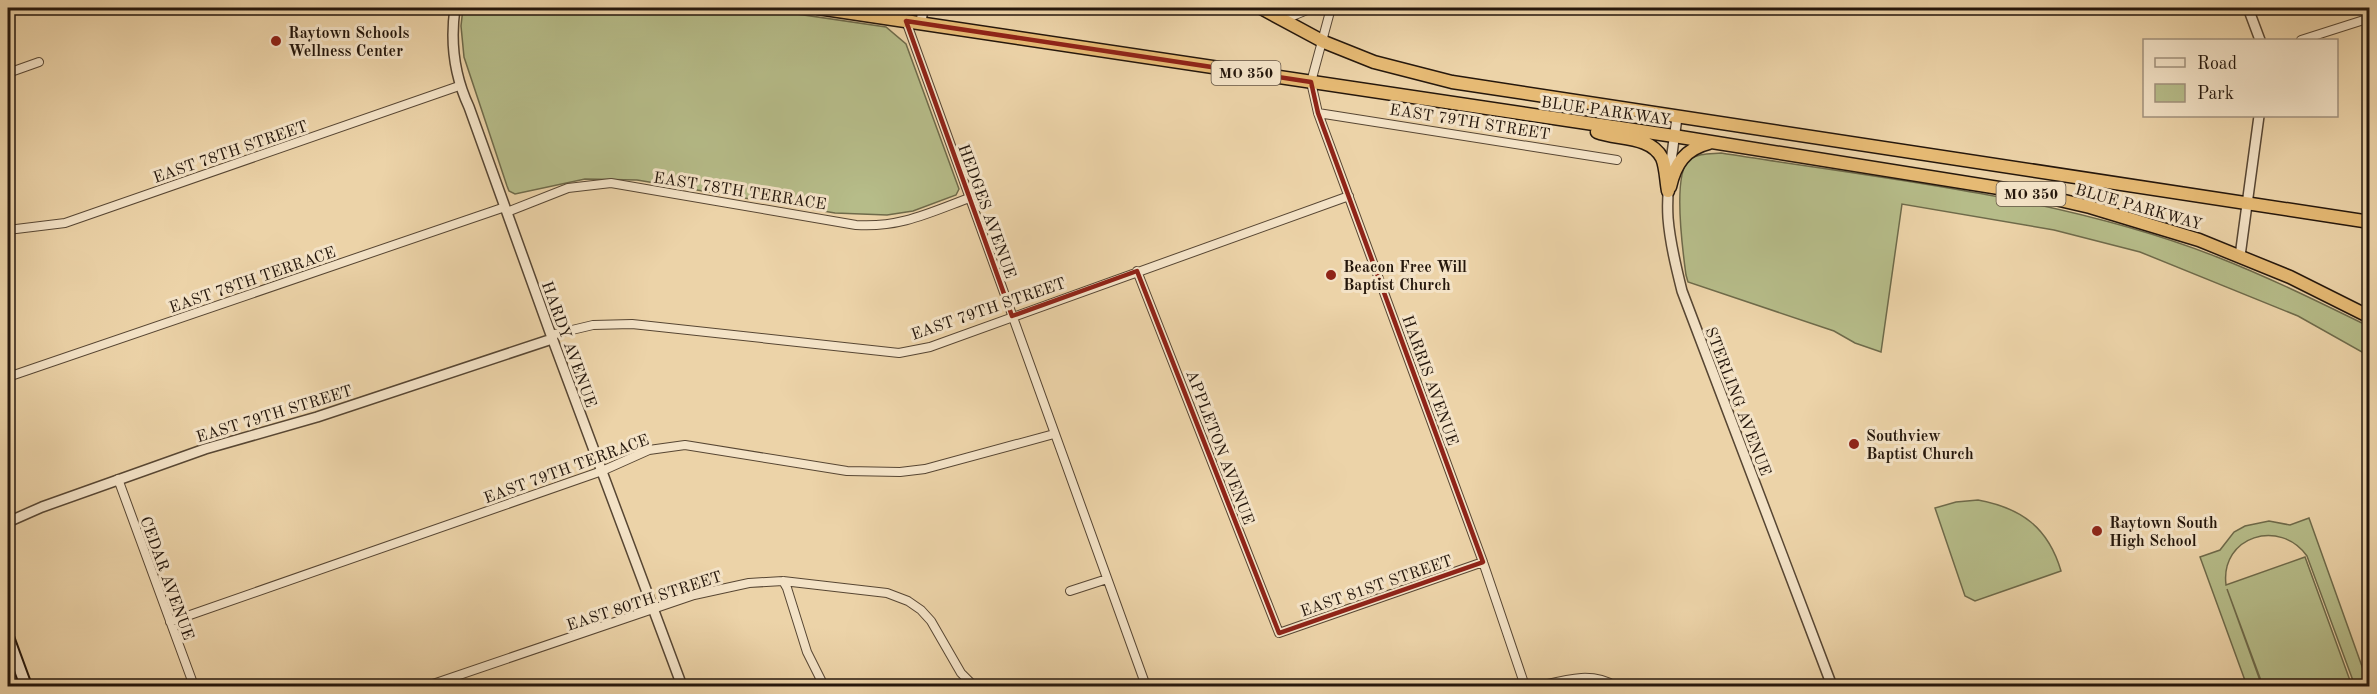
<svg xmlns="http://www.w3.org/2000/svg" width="2377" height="694" viewBox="0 0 2377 694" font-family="'Old Standard TT',serif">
  <rect width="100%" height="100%" fill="#ecd3a8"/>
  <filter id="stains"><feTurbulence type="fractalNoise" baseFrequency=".00333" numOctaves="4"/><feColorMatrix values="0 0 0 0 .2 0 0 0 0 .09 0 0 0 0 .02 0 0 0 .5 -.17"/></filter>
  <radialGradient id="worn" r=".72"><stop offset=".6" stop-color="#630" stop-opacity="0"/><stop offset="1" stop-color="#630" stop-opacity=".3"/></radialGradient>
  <!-- green -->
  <path fill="#b6bc89" stroke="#6e6a4a" stroke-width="1.5" d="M 463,8 L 756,8 L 886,27 L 906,44 L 959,189 L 956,195 L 913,211 L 887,215 L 835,213 L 637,180 L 585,179 L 515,194 L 509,191 L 507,186 L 464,57 L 461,26 Z
    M 1721,153 C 1885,179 2061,196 2217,257 C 2268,277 2317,301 2366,325 L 2369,328 L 2369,356 L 2298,316 L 2140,252 L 2054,230 L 1902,204 L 1881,352 L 1855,343 L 1834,331 L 1688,282 L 1686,275 C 1683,253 1672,175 1689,160 C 1698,153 1710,154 1721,153 Z
    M 1978,500 C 2021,508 2048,527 2061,571 L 1975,601 L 1965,596 L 1935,508 L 1956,502 Z
    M 2309,518 L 2369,686 L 2355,686 L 2307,556 C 2280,518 2220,536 2226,585 L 2305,557 L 2352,686 L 2263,686 L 2227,589 L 2262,686 L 2247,686 L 2200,557 L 2220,550 L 2234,532 L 2245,526 L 2269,521 L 2290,525 Z"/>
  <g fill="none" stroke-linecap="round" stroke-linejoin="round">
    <defs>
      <path id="minor" d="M 1331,8 L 1311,82 L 1318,113 L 1483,562 L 1525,686
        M 1283,20 L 1312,8
        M 906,21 L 1146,686
        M 2301,40 L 2370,18
        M 8,73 L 39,62
        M 1318,113 L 1617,160
        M 507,212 L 568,188 L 611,183 L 856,225 C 899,228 929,213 969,198
        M 8,230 L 65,223 L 459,86
        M 1137,271 L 1279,633
        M 551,335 L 593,325 L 632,324 L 899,353 L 930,347 L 1349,196
        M 8,377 L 505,207
        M 118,479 L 194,686
        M 783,581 L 787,588 L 807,652 L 824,686
        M 1070,591 L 1107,579
        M 170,622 L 602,471 L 649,450 L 685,445 L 847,471 L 900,472 L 925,469 L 1054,434
        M 1279,633 L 1483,562
        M 427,686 L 694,595 L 749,583 L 783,581 L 887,593 L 908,601 L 921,610 L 931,621 L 961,673 L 974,686
        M 1539,686 C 1564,680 1592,671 1615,686"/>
      <path id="tertiary" d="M 455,8 C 450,43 454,75 469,107 L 551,335 L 682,686
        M 2248,8 L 2260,40
        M 921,23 L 923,8
        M 1677,117 C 1673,150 1666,185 1668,218 C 1670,243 1676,267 1682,291 L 1832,686
        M 2240,256 L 2259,116
        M 8,522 L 42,507 L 205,449 L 317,417 L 552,339"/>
      <path id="secondary" d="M 8,637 L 26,686"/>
      <path id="trunk" d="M 818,8 L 1674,136 L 2030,193 L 2090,207 L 2199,240 L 2290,277 L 2370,317
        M 1261,8 L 1324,42 L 1374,62 L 1452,82 L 2370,222
        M 1597,132 C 1617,140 1650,135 1662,158 C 1666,167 1666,181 1668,191
        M 1670,187 C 1675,164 1685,149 1709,143"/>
    </defs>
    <!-- minor casing -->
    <use href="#minor" stroke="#574633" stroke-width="10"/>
    <!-- tertiary casing -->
    <use href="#tertiary" stroke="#574633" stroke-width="12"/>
    <!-- secondary casing -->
    <use href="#secondary" stroke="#25170c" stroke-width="14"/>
    <!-- trunk casing -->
    <use href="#trunk" stroke="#25170c" stroke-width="15"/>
    <!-- minor -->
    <use href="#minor" stroke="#f3e2c6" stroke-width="8"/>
    <!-- tertiary -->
    <use href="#tertiary" stroke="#f3e2c6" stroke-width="9"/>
    <!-- secondary -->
    <use href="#secondary" stroke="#f3e2c6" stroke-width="10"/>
    <!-- trunk -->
    <use href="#trunk" stroke="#e6ba74" stroke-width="12"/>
  </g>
  <!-- marked area -->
  <path fill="none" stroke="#8f2418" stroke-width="4.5" stroke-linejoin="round" d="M 906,21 L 1311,82 L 1318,113 L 1483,562 L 1279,633 L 1137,271 L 1012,316 Z"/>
  <!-- markers -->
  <g fill="#8f2418" stroke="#f3e2c6" stroke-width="2">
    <circle cx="276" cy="41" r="6"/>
    <circle cx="1331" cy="275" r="6"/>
    <circle cx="1854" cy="444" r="6"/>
    <circle cx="2097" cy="531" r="6"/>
  </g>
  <g text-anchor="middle" stroke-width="6" stroke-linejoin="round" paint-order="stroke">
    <!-- shield labels -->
    <g fill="#f3e2c6" stroke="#635444" stroke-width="1.5">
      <rect x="1211.5" y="61" width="69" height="24" rx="4.5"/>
      <rect x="1996.5" y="182" width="69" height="24" rx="4.5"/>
    </g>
    <g font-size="15" font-weight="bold" fill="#25170c">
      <text x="1246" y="78">MO 350</text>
      <text x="2031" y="199">MO 350</text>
    </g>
    <!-- poi labels -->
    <g font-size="16" font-weight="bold" fill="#25170c" stroke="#f3e2c6" text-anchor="start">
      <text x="288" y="38">Raytown Schools<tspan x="288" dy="18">Wellness Center</tspan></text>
      <text x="1343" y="272">Beacon Free Will<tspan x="1343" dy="18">Baptist Church</tspan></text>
      <text x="1866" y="441">Southview<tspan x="1866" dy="18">Baptist Church</tspan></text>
      <text x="2109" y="528">Raytown South<tspan x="2109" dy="18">High School</tspan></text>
    </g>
    <!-- street labels -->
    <g font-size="16" fill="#25170c" stroke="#f3e2c6">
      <text transform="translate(1606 110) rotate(8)" y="6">BLUE PARKWAY</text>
      <text transform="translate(1470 121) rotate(9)" y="6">EAST 79TH STREET</text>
      <text transform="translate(230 151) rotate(-19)" y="6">EAST 78TH STREET</text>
      <text transform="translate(740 190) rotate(9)" y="6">EAST 78TH TERRACE</text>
      <text transform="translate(2139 206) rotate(16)" y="6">BLUE PARKWAY</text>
      <text transform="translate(988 211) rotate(70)" y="6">HEDGES AVENUE</text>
      <text transform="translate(252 279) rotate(-19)" y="6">EAST 78TH TERRACE</text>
      <text transform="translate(988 308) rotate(-19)" y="6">EAST 79TH STREET</text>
      <text transform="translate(570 344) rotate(70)" y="6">HARDY AVENUE</text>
      <text transform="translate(1431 380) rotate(70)" y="6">HARRIS AVENUE</text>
      <text transform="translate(1739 401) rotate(69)" y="6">STERLING AVENUE</text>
      <text transform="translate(274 413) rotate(-17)" y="6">EAST 79TH STREET</text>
      <text transform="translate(1221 447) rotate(69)" y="6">APPLETON AVENUE</text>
      <text transform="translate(566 468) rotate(-20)" y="6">EAST 79TH TERRACE</text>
      <text transform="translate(168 578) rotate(70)" y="6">CEDAR AVENUE</text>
      <text transform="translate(1376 585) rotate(-19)" y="6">EAST 81ST STREET</text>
      <text transform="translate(644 600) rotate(-18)" y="6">EAST 80TH STREET</text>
    </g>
  </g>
  <!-- margin -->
  <rect width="2377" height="694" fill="none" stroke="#ecd3a8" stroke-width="30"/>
  <rect x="9" y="9" width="2359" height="676" fill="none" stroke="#25170c" stroke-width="3"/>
  <rect x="15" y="15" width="2347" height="664" fill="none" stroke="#25170c" stroke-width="1.5"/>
  <!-- legend -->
  <rect x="2143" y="39" width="195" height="78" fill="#f3e2c6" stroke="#a1917c" stroke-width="1.5"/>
  <rect x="2155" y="58" width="30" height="9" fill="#f3e2c6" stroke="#a1917c" stroke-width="1.5"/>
  <text x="2197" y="69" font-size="18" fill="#25170c">Road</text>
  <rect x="2155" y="84" width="30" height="18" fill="#b6bc89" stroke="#a1917c" stroke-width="1.5"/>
  <text x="2197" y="99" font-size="18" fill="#25170c">Park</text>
  <rect width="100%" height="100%" filter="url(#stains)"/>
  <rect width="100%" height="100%" fill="url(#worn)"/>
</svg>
